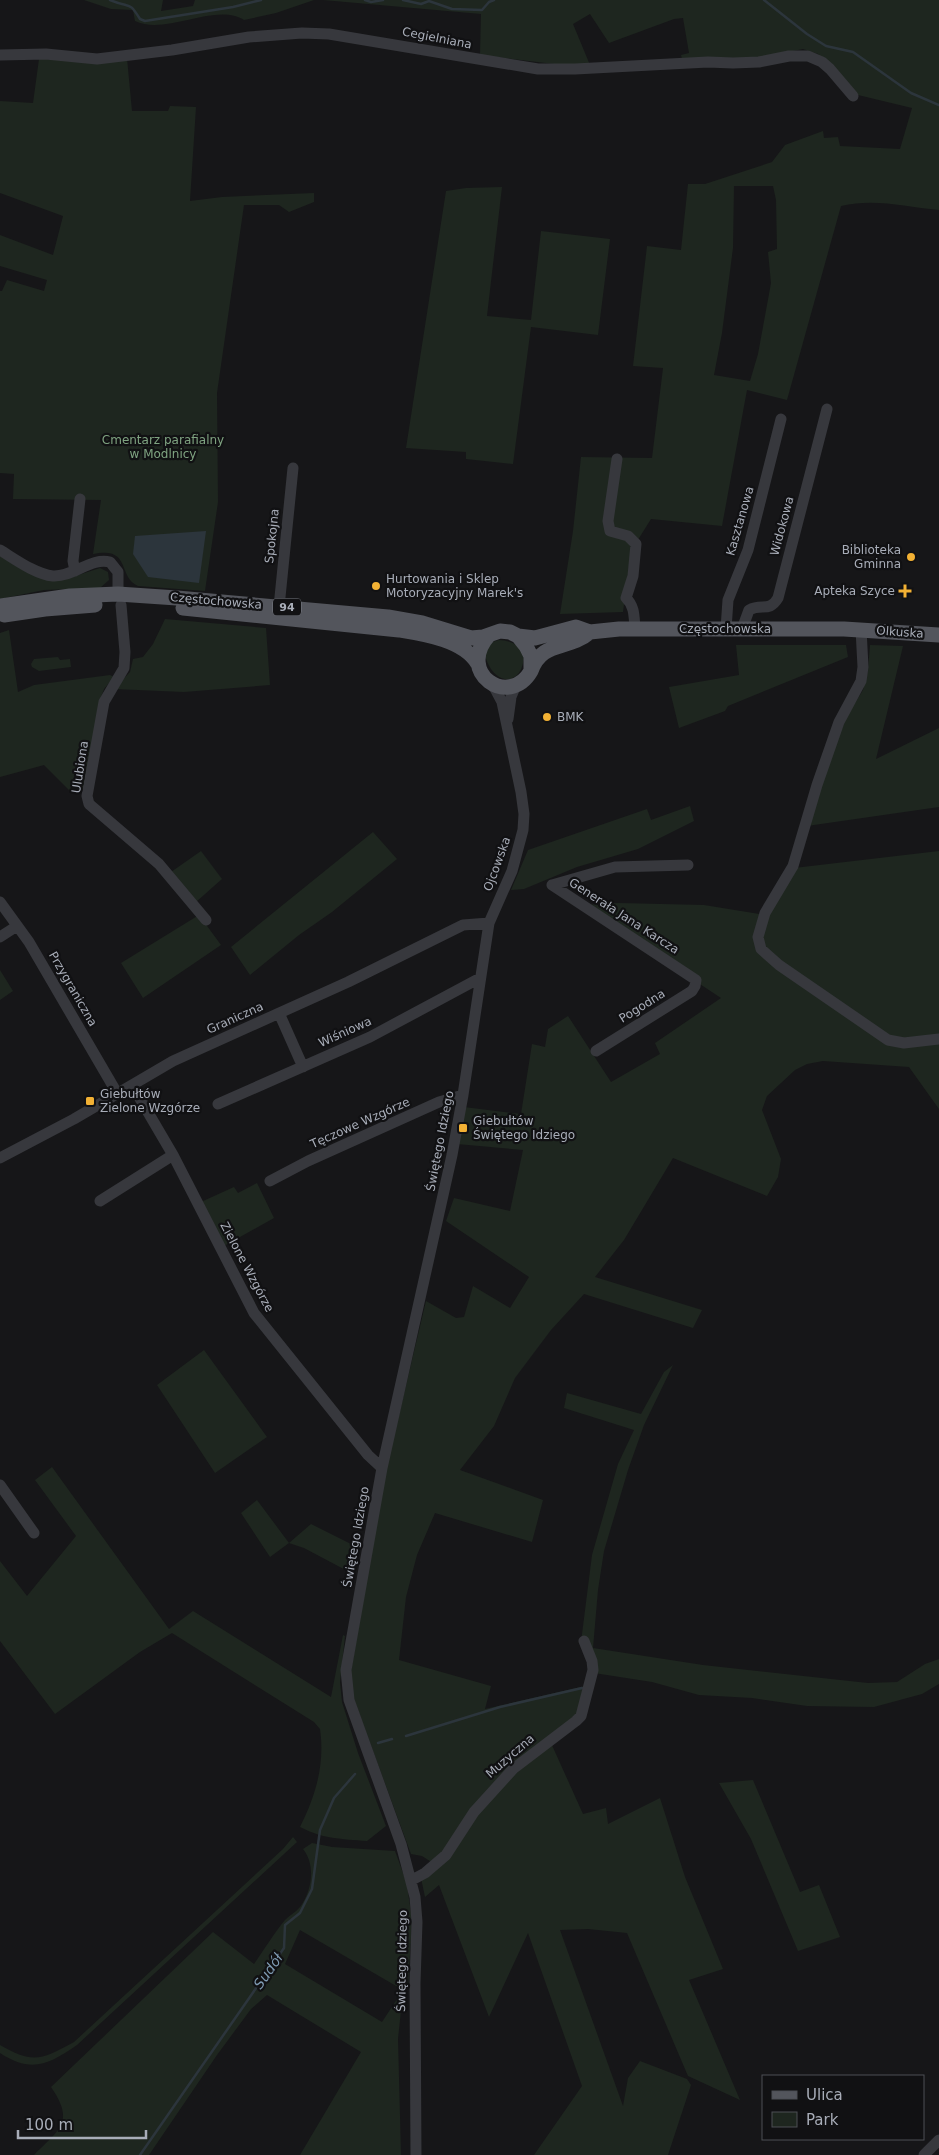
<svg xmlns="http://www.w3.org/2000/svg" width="939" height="2155" viewBox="0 0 939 2155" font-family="'DejaVu Sans',sans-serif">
  <rect width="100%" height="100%" fill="#161618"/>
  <!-- green -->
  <path fill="#1e261f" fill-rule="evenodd" d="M 84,0 L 163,0 L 161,11 L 193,6 L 195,0 L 314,0 L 276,13 L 244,20 C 216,2 166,36 135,21 L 133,10 L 111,9 Z
    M 323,0 L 939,0 L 939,210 C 904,207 876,198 841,206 L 787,400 L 747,390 L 722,526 L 651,519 L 631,551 L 623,612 L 560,614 L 573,531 L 581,457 L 652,458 L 663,368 L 633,366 L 647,246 L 681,250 L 688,184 L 705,184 L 772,162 L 785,145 L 823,131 L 824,138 L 838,137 L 840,146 L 900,149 L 912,108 L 858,95 L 836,69 L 818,54 L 803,49 L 758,58 L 682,59 L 681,55 L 689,53 L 683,18 L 674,19 L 609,43 L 590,14 L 573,24 L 590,65 L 554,64 L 480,55 L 481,14 ZM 734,186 L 773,186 L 776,200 L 777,249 L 768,252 L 771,283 L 758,354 L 750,381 L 714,375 L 722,333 L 733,248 Z
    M 127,58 L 132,111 L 168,111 L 170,106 L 196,107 L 190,201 L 222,197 L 314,193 L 314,202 L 289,212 L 279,205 L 244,205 L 217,393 L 218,502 L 205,591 L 138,586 C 117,577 132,546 93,554 L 101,500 L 13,499 L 14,474 L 0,473 L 0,291 L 2,291 L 7,280 L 44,291 L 47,280 L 0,266 L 0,235 L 53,255 L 63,216 L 0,193 L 0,101 L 33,103 L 39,59 Z
    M 502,187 L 487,316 L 531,320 L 541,231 L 610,239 L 598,335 L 531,327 L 513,464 L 466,459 L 466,452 L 406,448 L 446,191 L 466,188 Z
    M 0,556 L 66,579 L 100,568 L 108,572 L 109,580 L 100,588 L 44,590 L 0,599 Z
    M 165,619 L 266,628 L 270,685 L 184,692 L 114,689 L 130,672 L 133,659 L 143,657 L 153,644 Z
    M 9,630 L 18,692 L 34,685 L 110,675 L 114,677 L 104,689 L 100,700 L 85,788 L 72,793 L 44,765 L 0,777 L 0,633 Z
    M 499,640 C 509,640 518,645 524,652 C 525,689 491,688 484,651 L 492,642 Z
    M 736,645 L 846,645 L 848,657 L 728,706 L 725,711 L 679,728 L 669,687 L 739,675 Z
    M 870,645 L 903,646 L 876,759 L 939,728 L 939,807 L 807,826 L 820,783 L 848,714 L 863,690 L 868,670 Z
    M 58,657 L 60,660 L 70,659 L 71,667 L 39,671 L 32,667 L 31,664 L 34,659 Z
    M 690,806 L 694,821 L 638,849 L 577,867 L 524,889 L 511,890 L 528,850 L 647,809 L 651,820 Z
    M 373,832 L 397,859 L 332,912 L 299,935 L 250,975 L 231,947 Z
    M 201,851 L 222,879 L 196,902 L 171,872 Z
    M 939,851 L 939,1109 L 909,1067 L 823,1061 L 807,1064 L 795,1070 L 767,1096 L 762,1110 L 781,1159 L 778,1177 L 767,1196 L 673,1158 L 624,1240 L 595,1277 L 702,1310 L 693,1328 L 584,1294 L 551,1330 L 515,1378 L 494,1426 L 460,1470 L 543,1500 L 532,1542 L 435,1513 L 417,1555 L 406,1597 L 399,1660 L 491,1686 L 485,1709 L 585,1686 L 576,1716 L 531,1751 L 433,1863 L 422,1856 L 411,1854 L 352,1694 L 351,1671 L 386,1470 L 426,1301 L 456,1318 L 464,1317 L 473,1286 L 510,1308 L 529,1277 L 446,1221 L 454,1198 L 510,1211 L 523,1150 L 457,1144 L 464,1107 L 521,1114 L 532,1044 L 545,1047 L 548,1029 L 568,1016 L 611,1082 L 660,1054 L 655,1043 L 721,998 L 580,905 L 619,903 L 704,905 L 766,915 L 794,868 Z
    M 199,915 L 221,945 L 143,998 L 121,963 Z
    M 0,970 L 13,991 L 0,1000 Z
    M 257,1183 L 274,1218 L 224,1246 L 201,1202 L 234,1187 L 238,1193 Z
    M 204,1350 L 267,1437 L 215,1473 L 157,1385 Z
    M 673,1365 L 644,1425 L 628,1470 L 604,1551 L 598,1590 L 593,1648 L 703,1665 L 868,1683 L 897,1682 L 925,1664 L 939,1659 L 939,1684 L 922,1694 L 874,1707 L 807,1706 L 752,1698 L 699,1695 L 652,1682 L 594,1673 L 593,1649 L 581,1642 L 592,1555 L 618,1464 L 634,1430 L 564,1408 L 567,1393 L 641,1414 L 664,1372 Z
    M 52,1467 L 169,1629 L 193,1611 L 331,1697 L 343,1635 L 345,1636 L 340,1682 L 342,1702 L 358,1753 L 386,1826 L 367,1841 C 341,1839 323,1839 300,1827 C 316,1795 325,1764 320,1729 L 314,1722 L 172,1633 L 140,1652 L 55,1714 L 0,1641 L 0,1561 L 27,1596 L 76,1536 L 35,1480 Z
    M 257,1500 L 289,1543 L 311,1524 L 359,1548 L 355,1575 L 304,1548 L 289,1543 L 270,1557 L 241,1513 Z
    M 551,1743 L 583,1814 L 606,1808 L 608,1824 L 660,1798 L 685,1877 L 723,1969 L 689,1980 L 740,2100 L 688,2076 L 627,1933 L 588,1929 L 560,1930 L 623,2106 L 628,2078 L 640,2061 L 687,2079 L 691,2085 L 668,2155 L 534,2155 L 582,2086 L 528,1933 L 489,2017 L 439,1885 L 425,1897 L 421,1878 L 490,1796 Z
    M 753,1780 L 800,1892 L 819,1885 L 840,1937 L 798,1951 L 751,1839 L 719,1783 Z
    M 293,1837 L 297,1842 L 77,2045 C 49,2064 32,2074 0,2053 L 0,2045 C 33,2064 41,2060 74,2042 L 283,1849 Z
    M 312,1843 L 332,1847 L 395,1851 L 407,1884 L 412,1921 L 408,1988 L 403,1991 L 398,2039 L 401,2155 L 300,2155 L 361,2052 L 267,1995 L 251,2009 L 217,2055 L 149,2155 L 34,2155 C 60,2129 75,2122 51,2087 L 213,1932 L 254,1964 C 264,1950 274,1933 285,1920 C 290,1915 296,1912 300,1907 C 312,1891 316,1865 303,1849 ZM 300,1930 L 403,1990 L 382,2022 L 285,1964 Z"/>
  <!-- water -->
  <path fill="#2c353c" d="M 206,531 L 199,583 L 148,577 L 133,554 L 135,536 Z"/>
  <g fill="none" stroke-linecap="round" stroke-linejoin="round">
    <!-- stream -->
    <path stroke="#2c353c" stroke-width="2.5" d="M 110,0 C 132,9 128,0 140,19 L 145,21 L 233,7 L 261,0
      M 365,0 L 371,2 L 383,0
      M 403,0 L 421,4 L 429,1 L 452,9 L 482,10 L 489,2 L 494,0
      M 764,0 L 807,34 L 826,46 L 853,52 L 911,93 L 939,105
      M 406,1736 L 500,1707 L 582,1688
      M 378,1743 L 392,1739
      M 140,2155 L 284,1948 L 285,1925 L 300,1913 L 312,1889 L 320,1830 L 334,1798 L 355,1774"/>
    <!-- minor -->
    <path stroke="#37383d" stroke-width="11" d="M 0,55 L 46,54 L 97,59 L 172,50 L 249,37 L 302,33 L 329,34 L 538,69 L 575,69 L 708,62 L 733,63 L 759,62 L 789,56 L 808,56 L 822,62 L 830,69 L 853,96
      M 617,459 L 608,521 L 610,531 L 628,536 L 636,544 L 633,576 L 626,598 C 635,606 634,618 635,629
      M 0,550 C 15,559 35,574 53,576 C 74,577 91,557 110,562 L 118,572 L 118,594
      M 75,571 L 73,561 L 80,499
      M 121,605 L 125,652 L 124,668 L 104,702 L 87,796 L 89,804 L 159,864 L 206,920
      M 279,607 L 293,468
      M 726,629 L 728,600 L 748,550 L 781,419
      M 742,629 L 749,610 C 762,603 769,613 778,598 L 827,409
      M 861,629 L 863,667 L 861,681 L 839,722 L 817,785 L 793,866 L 765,913 L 758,937 L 761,949 L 779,965 L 888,1040 L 904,1043 L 939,1039
      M 508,719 L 511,697 L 516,685
      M 552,885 L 696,980 L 695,986 L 692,991 L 596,1051
      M 552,885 L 615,867 L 688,865
      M 0,902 L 29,942 L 117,1093
      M 0,937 L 17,926
      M 279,1013 L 303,1067
      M 132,1085 L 173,1155 L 254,1313 L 368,1455 L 382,1468
      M 218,1104 L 370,1037 L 480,978
      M 0,1158 L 74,1119 L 173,1061 L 348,982 L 463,925 L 489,923
      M 270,1181 L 308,1161 L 439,1102 L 463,1095
      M 100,1201 L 173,1155
      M 0,1485 L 34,1533
      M 412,1880 L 425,1873 L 446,1855 L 474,1812 L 513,1769 L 576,1721 L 581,1716 L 593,1670 L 592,1661 L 584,1641
      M 416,2155 L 415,1983 L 417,1922 L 415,1897 L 401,1844 L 349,1700 L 346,1670 L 382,1468 L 452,1155 L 463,1095 L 489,923 L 512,871 L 523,830 L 524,814 L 521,792 L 502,702 L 493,685
      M 924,2155 L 939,2140"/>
    <!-- major -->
    <path stroke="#53555c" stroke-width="15" d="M 0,606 L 70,596 L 118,594 L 177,598 L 388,617 L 422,623 L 471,638 L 483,637 L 500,631 L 510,632 L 518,636 L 526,646 L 531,656 L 531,671 C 509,709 455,673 489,635
      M 183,608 L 399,630 C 424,634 464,640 478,664
      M 4,615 L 45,609 L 95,605
      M 518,636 L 535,638 L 576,627 L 590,632 L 619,629 L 844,629 L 939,635
      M 531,671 C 542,640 568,651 590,632"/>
  </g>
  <!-- markers -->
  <g fill="#f2b134" stroke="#111113" stroke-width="2">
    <circle cx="911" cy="557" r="5"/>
    <circle cx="376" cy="586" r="5"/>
    <path d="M902.5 583.5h5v5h5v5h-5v5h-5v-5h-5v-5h5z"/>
    <circle cx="547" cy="717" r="5"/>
    <rect x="85" y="1096" width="10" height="10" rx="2.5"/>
    <rect x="458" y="1123" width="10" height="10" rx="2.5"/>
  </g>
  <g text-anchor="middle" stroke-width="4.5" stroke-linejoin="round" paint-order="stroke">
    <!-- shield labels -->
    <rect fill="#111113" stroke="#7b7e86" stroke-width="1" x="273" y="598.5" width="28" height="17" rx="4"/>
    <g font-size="11" font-weight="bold" fill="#a8adb8">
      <text x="287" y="611">94</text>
    </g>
    <!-- street labels -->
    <g font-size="12" fill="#a8adb8" stroke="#111113">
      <text transform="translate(437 38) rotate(11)" y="4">Cegielniana</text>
      <text transform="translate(740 521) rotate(-74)" y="4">Kasztanowa</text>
      <text transform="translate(782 526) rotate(-75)" y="4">Widokowa</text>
      <text transform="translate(272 536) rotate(-84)" y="4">Spokojna</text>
      <text transform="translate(216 601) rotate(5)" y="4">Częstochowska</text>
      <text x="725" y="633">Częstochowska</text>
      <text transform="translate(900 632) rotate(4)" y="4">Olkuska</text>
      <text transform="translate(80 767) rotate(-81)" y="4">Ulubiona</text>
      <text transform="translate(497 864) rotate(-70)" y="4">Ojcowska</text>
      <text transform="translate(624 916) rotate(33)" y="4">Generała Jana Karcza</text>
      <text transform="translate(73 989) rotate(60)" y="4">Przygraniczna</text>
      <text transform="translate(642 1006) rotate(-32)" y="4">Pogodna</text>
      <text transform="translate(235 1018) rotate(-24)" y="4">Graniczna</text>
      <text transform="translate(345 1032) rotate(-24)" y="4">Wiśniowa</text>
      <text transform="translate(360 1123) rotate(-24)" y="4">Tęczowe Wzgórze</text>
      <text transform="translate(440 1141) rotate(-79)" y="4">Świętego Idziego</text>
      <text transform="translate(247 1267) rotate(62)" y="4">Zielone Wzgórze</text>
      <text transform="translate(356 1537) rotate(-80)" y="4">Świętego Idziego</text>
      <text transform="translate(510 1756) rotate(-41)" y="4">Muzyczna</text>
      <text transform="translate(402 1961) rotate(-89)" y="4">Świętego Idziego</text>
    </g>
    <!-- park labels -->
    <g font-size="12" fill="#7fa381" stroke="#111113">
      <text x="163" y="444">Cmentarz parafialny<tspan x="163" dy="14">w Modlnicy</tspan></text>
    </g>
    <!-- poi labels -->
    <g font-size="12" fill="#a8adb8" stroke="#111113" text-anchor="start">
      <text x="901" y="554" text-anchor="end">Biblioteka<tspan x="901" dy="14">Gminna</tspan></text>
      <text x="386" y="583">Hurtowania i Sklep<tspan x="386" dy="14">Motoryzacyjny Marek's</tspan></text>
      <text x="895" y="595" text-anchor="end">Apteka Szyce</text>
      <text x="557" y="721">BMK</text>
      <text x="100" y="1098">Giebułtów<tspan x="100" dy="14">Zielone Wzgórze</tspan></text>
      <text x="473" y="1125">Giebułtów<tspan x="473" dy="14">Świętego Idziego</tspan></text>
    </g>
    <!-- water labels -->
    <g font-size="14" font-style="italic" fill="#7f9bb3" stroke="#111113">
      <text transform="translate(268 1971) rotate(-55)" y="5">Sudół</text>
    </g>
  </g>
  <!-- legend -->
  <rect x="762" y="2075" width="162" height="65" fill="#111113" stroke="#4d4f55"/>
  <rect x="772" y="2091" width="25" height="8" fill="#53555c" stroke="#4d4f55"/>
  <text x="806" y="2100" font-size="15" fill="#a8adb8">Ulica</text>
  <rect x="772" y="2112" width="25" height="15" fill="#1e261f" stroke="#4d4f55"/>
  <text x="806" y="2125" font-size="15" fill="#a8adb8">Park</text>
  <!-- scale -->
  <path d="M18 2130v8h128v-8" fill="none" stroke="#a8adb8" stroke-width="2.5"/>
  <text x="25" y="2130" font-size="15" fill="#a8adb8" stroke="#111113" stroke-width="4" paint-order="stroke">100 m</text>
</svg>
